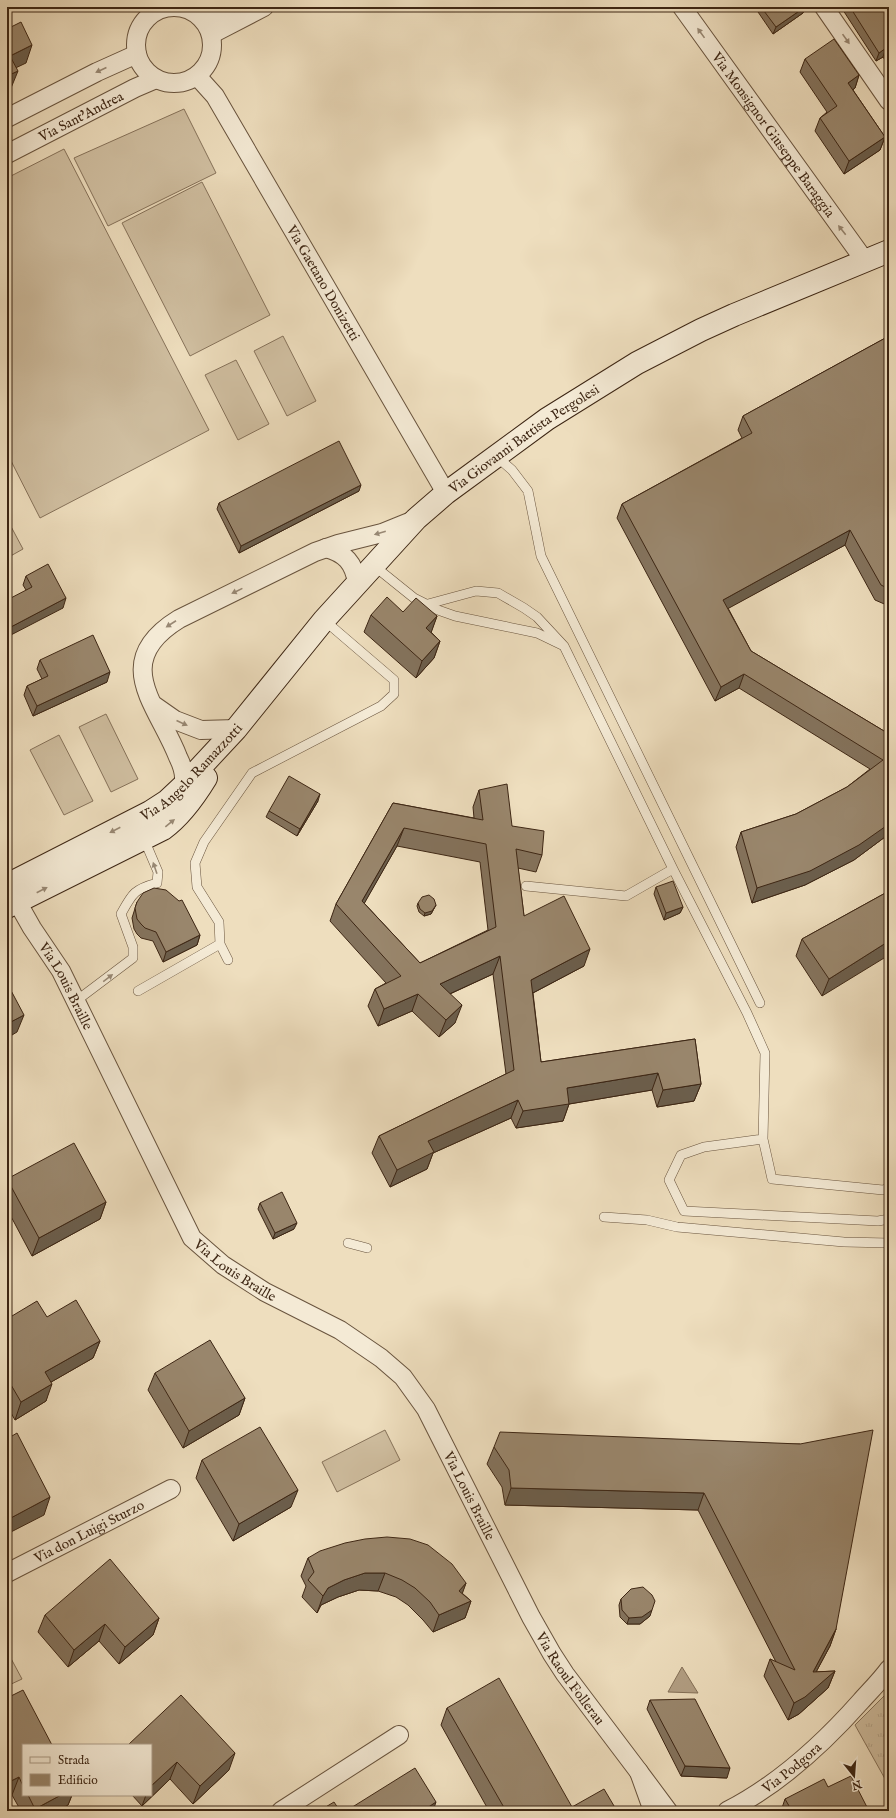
<svg xmlns="http://www.w3.org/2000/svg" width="896" height="1818" viewBox="0 0 896 1818" font-family="'IM FELL English',serif">
  <defs>
    <pattern id="grass-tufts" width="24" height="20" patternUnits="userSpaceOnUse"><rect width="24" height="20" fill="#d0bfa1"/><path d="M3 7l-1-3M5 7V3M7 7l1-3M15 17l-1-3M17 17v-4M19 17l1-3" fill="none" stroke="#b4a48a"/></pattern>
  </defs>
  <rect width="100%" height="100%" fill="#eedebe"/>
  <filter id="stains"><feTurbulence type="fractalNoise" baseFrequency=".005" numOctaves="4"/><feColorMatrix values="0 0 0 0 .2 0 0 0 0 .09 0 0 0 0 .02 0 0 0 .5 -.17"/></filter>
  <radialGradient id="worn" r=".72"><stop offset=".6" stop-color="#630" stop-opacity="0"/><stop offset="1" stop-color="#630" stop-opacity=".3"/></radialGradient>
  <!-- grass -->
  <path fill="url(#grass-tufts)" stroke="#86725a" d="M 889,1691 L 889,1786 L 855,1725 Z"/>
  <!-- garden -->
  <path fill="#d0bfa1" stroke="#86725a" d="M 184,109 L 216,173 L 108,226 L 74,158 Z
    M 64,149 L 209,430 L 40,518 L 7,453 L 7,178 Z
    M 202,182 L 270,315 L 190,356 L 122,223 Z
    M 283,336 L 316,401 L 287,416 L 254,351 Z
    M 236,360 L 269,424 L 238,440 L 205,375 Z
    M 7,519 L 23,549 L 7,558 Z
    M 106,714 L 138,779 L 111,792 L 79,727 Z
    M 59,735 L 93,801 L 64,815 L 30,750 Z
    M 385,1430 L 400,1460 L 337,1492 L 322,1462 Z
    M 7,1651 L 22,1679 L 7,1686 Z"/>
  <!-- water -->
  <path fill="#b29f84" stroke="#836f57" d="M 682,1667 L 698,1693 L 668,1692 Z"/>
  <g fill="none" stroke-linecap="round" stroke-linejoin="round">
    <defs>
      <path id="lane" d="M 496,456 L 512,470 L 528,491 L 541,556 L 760,1003
        M 373,565 L 414,598 L 438,610 L 455,616 L 537,633 L 564,646 L 537,617 L 524,608 L 498,593 L 476,591 L 428,604
        M 564,646 L 673,869
        M 526,886 L 626,896 L 673,869 L 747,1013 L 765,1053 L 763,1139 L 772,1179 L 883,1190 L 889,1188
        M 228,960 L 220,944 L 219,922 L 197,887 L 195,863 L 204,842 L 252,773 L 381,706 L 394,694 L 394,680 L 324,620
        M 138,991 L 220,944
        M 76,1001 L 133,958 L 133,947 L 121,914 C 132,894 134,889 157,883 L 158,872 L 144,839
        M 763,1139 L 704,1147 L 681,1155 L 669,1180 L 684,1211 L 878,1221 L 889,1219
        M 604,1217 L 647,1220 L 677,1227 L 844,1242 L 889,1243
        M 348,1243 L 367,1248"/>
      <g id="street">
        <circle cx="174" cy="45" r="38"/>
        <path id="s1" d="M 682,7 L 865,261"/>
        <path d="M 824,7 L 889,101"/>
        <path d="M 203,19 L 211,17 L 228,7"/>
        <path d="M 212,34 L 264,7"/>
        <path id="s2" d="M 197,76 L 215,96 L 446,493"/>
        <path d="M 7,118 L 97,72 L 137,54"/>
        <path id="s3" d="M 7,154 L 135,88 L 156,79"/>
        <path d="M 326,548 C 345,553 354,563 357,583"/>
        <path d="M 155,706 L 175,720 L 201,730 L 236,729"/>
        <path d="M 183,786 C 186,776 183,767 178,757 C 158,705 109,662 179,619 L 315,552 L 338,544 L 382,533 L 414,520"/>
        <path id="s4" d="M 11,891 L 32,928 L 61,971 L 192,1238 L 223,1265 L 265,1292 L 340,1330 L 381,1358 L 403,1377 L 426,1409 L 531,1617 L 552,1654 L 565,1674 L 639,1772"/>
        <path id="s5" d="M 7,1573 L 171,1489"/>
        <path d="M 281,1811 L 399,1735"/>
        <path d="M 653,1811 L 639,1772 L 668,1811"/>
        <path id="s6" d="M 727,1811 C 778,1785 823,1744 861,1701 C 870,1691 881,1680 889,1669"/>
      </g>
      <g id="secondary">
        <path id="s7" d="M 7,885 L 150,812 L 167,801 L 183,786 L 236,729 L 324,620 L 416,519 L 446,493 L 547,419 L 637,363 L 701,330 L 734,315 L 889,251"/>
        <path d="M 7,907 L 163,829 C 181,816 195,796 206,778"/>
      </g>
    </defs>
    <!-- lane casing -->
    <use href="#lane" stroke="#69543e" stroke-width="10"/>
    <!-- street casing -->
    <use href="#street" stroke="#69543e" stroke-width="20"/>
    <!-- secondary casing -->
    <use href="#secondary" stroke="#3d2614" stroke-width="24"/>
    <!-- lane -->
    <use href="#lane" stroke="#f4ead5" stroke-width="9"/>
    <!-- street -->
    <use href="#street" stroke="#f4ead5" stroke-width="18"/>
    <!-- secondary -->
    <use href="#secondary" stroke="#f4ead5" stroke-width="22"/>
  </g>
  <!-- wall -->
  <path fill="#84735d" stroke="#3d2614" fill-rule="evenodd" d="M 757,7 L 805,7 L 803,13 L 773,34 L 756,9 Z
    M 841,7 L 889,7 L 889,66 L 883,57 L 876,61 Z
    M 805,59 L 859,75 L 855,88 L 853,90 L 885,137 L 880,150 L 844,174 L 815,131 L 820,118 L 827,112 L 800,72 Z
    M 889,336 L 889,606 L 875,600 L 845,545 L 728,608 L 751,651 L 889,734 L 889,834 L 854,860 L 805,885 L 752,903 L 736,847 L 741,832 L 796,814 L 847,787 L 870,769 L 739,688 L 715,701 L 617,518 L 622,504 L 742,438 L 738,430 L 743,416 Z
    M 359,491 L 239,553 L 217,509 L 219,503 Z
    M 26,576 L 63,608 L 26,590 L 23,585 Z
    M 403,612 L 437,616 L 431,632 L 440,641 L 434,658 L 416,678 L 364,632 L 371,615 Z
    M 40,660 L 107,682 L 33,716 L 24,695 L 27,686 L 42,679 L 37,669 Z
    M 479,790 L 512,826 L 542,855 L 536,872 L 518,868 L 524,916 L 584,966 L 533,993 L 541,1062 L 695,1039 L 701,1084 L 694,1101 L 657,1107 L 652,1090 L 569,1104 L 563,1121 L 516,1128 L 511,1118 L 433,1153 L 427,1169 L 390,1187 L 372,1153 L 379,1136 L 506,1074 L 493,974 L 450,994 L 455,1023 L 439,1037 L 412,1011 L 378,1026 L 368,1006 L 375,989 L 386,983 L 330,921 L 336,904 L 393,803 L 474,818 L 473,807 ZM 397,846 L 480,862 L 488,930 L 420,963 L 364,903 Z
    M 318,801 L 297,836 L 266,817 L 269,811 Z
    M 656,887 L 683,907 L 680,913 L 664,920 L 654,894 Z
    M 889,891 L 822,996 L 796,956 L 802,939 Z
    M 137,902 L 200,935 L 197,945 L 163,962 L 153,941 L 141,938 L 137,934 L 134,929 L 132,918 Z
    M 418,903 L 436,905 L 431,914 L 424,916 L 419,912 L 417,906 Z
    M 7,1179 L 106,1202 L 100,1219 L 32,1256 L 7,1209 Z
    M 260,1203 L 294,1229 L 273,1239 L 258,1209 Z
    M 7,1319 L 100,1341 L 93,1358 L 51,1382 L 46,1401 L 15,1420 L 7,1406 Z
    M 155,1373 L 245,1398 L 239,1415 L 183,1448 L 148,1390 Z
    M 800,1444 L 836,1629 L 830,1646 L 816,1672 L 835,1671 L 828,1688 L 799,1714 L 788,1720 L 764,1676 L 770,1659 L 776,1662 L 698,1510 L 505,1505 L 502,1487 L 487,1464 L 494,1447 Z
    M 202,1460 L 291,1507 L 233,1541 L 196,1478 Z
    M 308,1558 L 466,1583 L 462,1593 L 471,1601 L 465,1618 L 433,1632 L 423,1620 L 408,1605 L 396,1597 L 378,1591 L 359,1590 L 338,1597 L 321,1605 L 317,1613 L 302,1597 L 306,1586 L 301,1576 Z
    M 621,1599 L 650,1616 L 640,1624 L 627,1624 L 620,1617 L 619,1605 Z
    M 45,1615 L 159,1618 L 153,1635 L 119,1664 L 99,1641 L 68,1667 L 38,1632 Z
    M 7,1698 L 23,1745 L 23,1795 L 72,1795 L 68,1805 L 57,1811 L 21,1811 L 12,1795 L 7,1797 Z
    M 650,1700 L 727,1778 L 681,1776 L 647,1709 Z
    M 447,1708 L 572,1807 L 617,1811 L 489,1811 L 441,1725 Z
    M 151,1745 L 229,1770 L 193,1804 L 170,1779 L 142,1806 L 132,1795 L 151,1795 Z
    M 828,1787 L 869,1811 L 781,1811 L 785,1799 Z"/>
  <!-- shaded-wall -->
  <path fill="#6b5e4c" stroke="#3d2614" d="M 805,7 L 803,13 L 773,34 L 776,27 Z
    M 32,45 L 26,63 L 7,72 L 10,56 Z
    M 886,48 L 883,57 L 876,61 L 879,53 Z
    M 18,71 L 11,88 L 7,91 L 7,76 Z
    M 859,75 L 855,88 L 844,96 L 848,83 Z
    M 885,137 L 880,150 L 844,174 L 849,161 Z
    M 361,485 L 359,491 L 239,553 L 241,546 Z
    M 850,530 L 845,545 L 718,614 L 723,600 Z
    M 66,598 L 63,608 L 7,637 L 7,629 Z
    M 437,616 L 431,633 L 426,628 Z
    M 440,641 L 434,658 L 416,678 L 422,661 Z
    M 110,672 L 107,682 L 33,716 L 37,706 Z
    M 744,674 L 739,688 L 715,701 L 721,687 Z
    M 320,794 L 318,801 L 297,836 L 300,829 Z
    M 889,824 L 889,834 L 854,860 L 805,885 L 752,903 L 757,888 Z
    M 404,828 L 397,846 L 356,918 L 362,901 Z
    M 436,905 L 431,914 L 424,916 L 425,913 Z
    M 683,907 L 680,913 L 664,920 L 666,913 Z
    M 200,935 L 197,945 L 163,962 L 166,952 Z
    M 889,941 L 889,955 L 822,996 L 829,979 Z
    M 590,949 L 584,966 L 525,997 L 531,980 Z
    M 500,956 L 493,974 L 434,1001 L 440,984 Z
    M 418,994 L 412,1011 L 378,1026 L 384,1009 Z
    M 462,1005 L 455,1023 L 439,1037 L 446,1020 Z
    M 24,1015 L 17,1032 L 7,1038 L 7,1024 Z
    M 658,1073 L 652,1090 L 569,1104 L 563,1121 L 516,1128 L 523,1111 L 567,1088 Z
    M 701,1084 L 694,1101 L 657,1107 L 663,1090 Z
    M 518,1100 L 511,1118 L 433,1153 L 427,1169 L 390,1187 L 397,1170 L 428,1141 Z
    M 106,1202 L 100,1219 L 32,1256 L 39,1238 Z
    M 297,1223 L 294,1229 L 273,1239 L 275,1233 Z
    M 100,1341 L 93,1358 L 39,1389 L 45,1372 Z
    M 52,1384 L 46,1401 L 15,1420 L 21,1402 Z
    M 245,1398 L 239,1415 L 183,1448 L 189,1431 Z
    M 511,1488 L 704,1493 L 698,1510 L 505,1505 Z
    M 298,1490 L 291,1507 L 233,1541 L 239,1524 Z
    M 50,1497 L 44,1515 L 7,1534 L 7,1520 Z
    M 365,1573 L 385,1573 L 378,1591 L 359,1590 L 338,1597 L 321,1605 L 317,1613 L 323,1596 L 328,1588 L 344,1580 Z
    M 466,1583 L 460,1600 L 459,1591 Z
    M 471,1601 L 465,1618 L 433,1632 L 439,1615 Z
    M 652,1610 L 650,1616 L 640,1624 L 627,1624 L 629,1618 Z
    M 159,1618 L 153,1635 L 119,1664 L 125,1647 Z
    M 105,1624 L 99,1641 L 68,1667 L 74,1650 Z
    M 836,1629 L 830,1646 L 807,1689 L 813,1672 Z
    M 835,1671 L 828,1688 L 799,1714 L 788,1720 L 794,1703 Z
    M 235,1753 L 229,1770 L 193,1804 L 200,1786 Z
    M 177,1762 L 170,1779 L 142,1806 L 146,1795 L 151,1795 L 151,1786 Z
    M 685,1766 L 730,1768 L 727,1778 L 681,1776 Z
    M 19,1777 L 12,1795 L 7,1797 L 7,1783 Z
    M 61,1795 L 72,1795 L 68,1805 L 57,1811 L 34,1811 L 35,1809 Z
    M 436,1802 L 433,1811 L 426,1811 L 427,1808 Z"/>
  <!-- building -->
  <path fill="#99866c" stroke="#3d2614" fill-rule="evenodd" d="M 761,7 L 805,7 L 776,27 Z
    M 850,7 L 889,7 L 889,53 L 886,48 L 879,53 Z
    M 21,22 L 32,45 L 10,56 L 18,71 L 7,76 L 7,29 Z
    M 834,39 L 859,75 L 848,83 L 885,137 L 849,161 L 820,118 L 837,106 L 805,59 Z
    M 889,336 L 889,589 L 881,585 L 850,530 L 723,600 L 751,651 L 889,734 L 889,824 L 859,845 L 810,871 L 757,888 L 741,832 L 796,814 L 847,787 L 883,760 L 744,674 L 721,687 L 622,504 L 752,433 L 743,416 Z
    M 339,441 L 361,485 L 241,546 L 219,503 Z
    M 48,564 L 66,598 L 7,629 L 7,600 L 32,587 L 26,576 Z
    M 387,597 L 403,612 L 416,598 L 437,616 L 426,628 L 440,641 L 422,661 L 371,615 Z
    M 93,635 L 110,672 L 37,706 L 27,686 L 48,676 L 40,660 Z
    M 289,776 L 320,794 L 300,829 L 269,811 Z
    M 507,784 L 512,826 L 544,831 L 542,855 L 516,849 L 524,916 L 564,896 L 590,949 L 531,980 L 541,1062 L 695,1039 L 701,1084 L 663,1090 L 658,1073 L 567,1088 L 569,1104 L 523,1111 L 518,1100 L 428,1141 L 434,1152 L 397,1170 L 379,1136 L 514,1070 L 500,956 L 440,984 L 462,1005 L 446,1020 L 418,994 L 384,1009 L 375,989 L 401,976 L 336,904 L 393,803 L 483,820 L 479,790 ZM 404,828 L 486,844 L 496,927 L 420,963 L 362,901 Z
    M 673,881 L 683,907 L 666,913 L 656,887 Z
    M 154,888 L 166,890 L 179,901 L 182,900 L 200,935 L 166,952 L 156,932 L 145,928 L 141,924 L 137,919 L 135,908 L 137,902 L 143,893 Z
    M 889,891 L 889,941 L 829,979 L 802,939 Z
    M 429,895 L 434,899 L 436,905 L 432,911 L 425,913 L 420,909 L 418,903 L 422,897 Z
    M 7,983 L 24,1015 L 7,1024 Z
    M 74,1143 L 106,1202 L 39,1238 L 7,1179 Z
    M 282,1192 L 297,1223 L 275,1233 L 260,1203 Z
    M 76,1300 L 100,1341 L 45,1372 L 52,1384 L 21,1402 L 7,1378 L 7,1367 L 9,1365 L 7,1362 L 7,1319 L 37,1301 L 47,1317 Z
    M 210,1340 L 245,1398 L 189,1431 L 155,1373 Z
    M 260,1427 L 298,1490 L 239,1524 L 202,1460 Z
    M 873,1430 L 836,1629 L 813,1672 L 835,1671 L 805,1697 L 794,1703 L 770,1659 L 795,1670 L 704,1493 L 511,1488 L 509,1470 L 494,1447 L 500,1432 L 800,1444 Z
    M 17,1433 L 50,1497 L 7,1520 L 7,1439 Z
    M 387,1537 L 410,1539 L 428,1545 L 452,1564 L 466,1583 L 459,1591 L 471,1601 L 439,1615 L 430,1602 L 415,1588 L 402,1580 L 385,1573 L 365,1573 L 344,1580 L 328,1588 L 323,1596 L 308,1580 L 314,1572 L 308,1558 L 320,1551 L 345,1543 L 365,1539 Z
    M 110,1559 L 159,1618 L 125,1647 L 105,1624 L 74,1650 L 45,1615 Z
    M 643,1587 L 652,1595 L 655,1601 L 652,1610 L 642,1617 L 629,1618 L 622,1610 L 621,1599 L 631,1589 Z
    M 499,1678 L 572,1807 L 604,1789 L 617,1811 L 506,1811 L 447,1708 Z
    M 23,1690 L 52,1745 L 23,1745 L 23,1786 L 19,1777 L 7,1783 L 7,1698 Z
    M 181,1695 L 235,1753 L 200,1786 L 177,1762 L 151,1786 L 151,1745 L 128,1745 Z
    M 695,1699 L 730,1768 L 685,1766 L 650,1700 Z
    M 415,1768 L 436,1802 L 427,1808 L 429,1811 L 346,1811 Z
    M 851,1776 L 869,1811 L 792,1811 L 785,1799 L 824,1779 L 828,1787 Z
    M 28,1795 L 61,1795 L 35,1809 Z
    M 334,1802 L 340,1811 L 319,1811 Z"/>
  <!-- one-way arrows -->
  <defs><path id="oneway-solid" d="M-6-.8H1V-3.2L6.5 0L1 3.2V.8H-6Z"/></defs>
  <g fill="#988874">
    <use href="#oneway-solid" transform="translate(701 33) rotate(-126)"/>
    <use href="#oneway-solid" transform="translate(846 39) rotate(55)"/>
    <use href="#oneway-solid" transform="translate(101 70) rotate(155)"/>
    <use href="#oneway-solid" transform="translate(842 230) rotate(-128)"/>
    <use href="#oneway-solid" transform="translate(380 533) rotate(164)"/>
    <use href="#oneway-solid" transform="translate(237 591) rotate(154)"/>
    <use href="#oneway-solid" transform="translate(171 624) rotate(147)"/>
    <use href="#oneway-solid" transform="translate(182 723) rotate(24)"/>
    <use href="#oneway-solid" transform="translate(170 823) rotate(-39)"/>
    <use href="#oneway-solid" transform="translate(115 830) rotate(153)"/>
    <use href="#oneway-solid" transform="translate(155 868) rotate(-109)"/>
    <use href="#oneway-solid" transform="translate(42 890) rotate(-27)"/>
    <use href="#oneway-solid" transform="translate(108 978) rotate(-37)"/>
  </g>
  <g text-anchor="middle" stroke-width="4" stroke-linejoin="round" paint-order="stroke">
    <!-- street labels -->
    <g font-size="14" fill="#3d2614" stroke="#f4ead5">
      <text dy="5" stroke="none"><textPath href="#s3" startOffset="83">Via Sant'Andrea</textPath></text>
      <text dy="5" stroke="none"><textPath href="#s1" startOffset="157">Via Monsignor Giuseppe Baraggia</textPath></text>
      <text dy="5" stroke="none"><textPath href="#s2" startOffset="243">Via Gaetano Donizetti</textPath></text>
      <text dy="5" stroke="none"><textPath href="#s7" startOffset="692">Via Giovanni Battista Pergolesi</textPath></text>
      <text dy="5" stroke="none"><textPath href="#s7" startOffset="218">Via Angelo Ramazzotti</textPath></text>
      <text dy="5" stroke="none"><textPath href="#s4" startOffset="110">Via Louis Braille</textPath></text>
      <text dy="5" stroke="none"><textPath href="#s4" startOffset="446">Via Louis Braille</textPath></text>
      <text dy="5" stroke="none"><textPath href="#s4" startOffset="782">Via Louis Braille</textPath></text>
      <text dy="5" stroke="none"><textPath href="#s5" startOffset="92">Via don Luigi Sturzo</textPath></text>
      <text dy="5" stroke="none"><textPath href="#s4" startOffset="991">Via Raoul Follerau</textPath></text>
      <text dy="5" stroke="none"><textPath href="#s6" startOffset="78">Via Podgora</textPath></text>
    </g>
  </g>
  <!-- margin -->
  <rect width="896" height="1818" fill="none" stroke="#eedebe" stroke-width="24"/>
  <rect x="8" y="8" width="880" height="1802" fill="none" stroke="#3d2614" stroke-width="2"/>
  <rect x="12" y="12" width="872" height="1794" fill="none" stroke="#3d2614"/>
  <!-- legend -->
  <rect x="22" y="1744" width="130" height="52" fill="#f4ead5" stroke="#ab9c88"/>
  <rect x="30" y="1757" width="20" height="6" fill="#f4ead5" stroke="#ab9c88"/>
  <text x="58" y="1764" font-size="12" fill="#3d2614">Strada</text>
  <rect x="30" y="1774" width="20" height="12" fill="#99866c" stroke="#ab9c88"/>
  <text x="58" y="1784" font-size="12" fill="#3d2614">Edificio</text>
  <!-- north arrow -->
  <g transform="translate(854 1776) rotate(163)" stroke="#f4ead5" stroke-width="3" paint-order="stroke">
  <path d="M0-3L7 15L0 10L-7 15Z" fill="#3d2614"/>
  <text y="-6" font-size="11" font-weight="bold" text-anchor="middle" fill="#3d2614">N</text>
  </g>
  <rect width="100%" height="100%" filter="url(#stains)"/>
  <rect width="100%" height="100%" fill="url(#worn)"/>
</svg>
